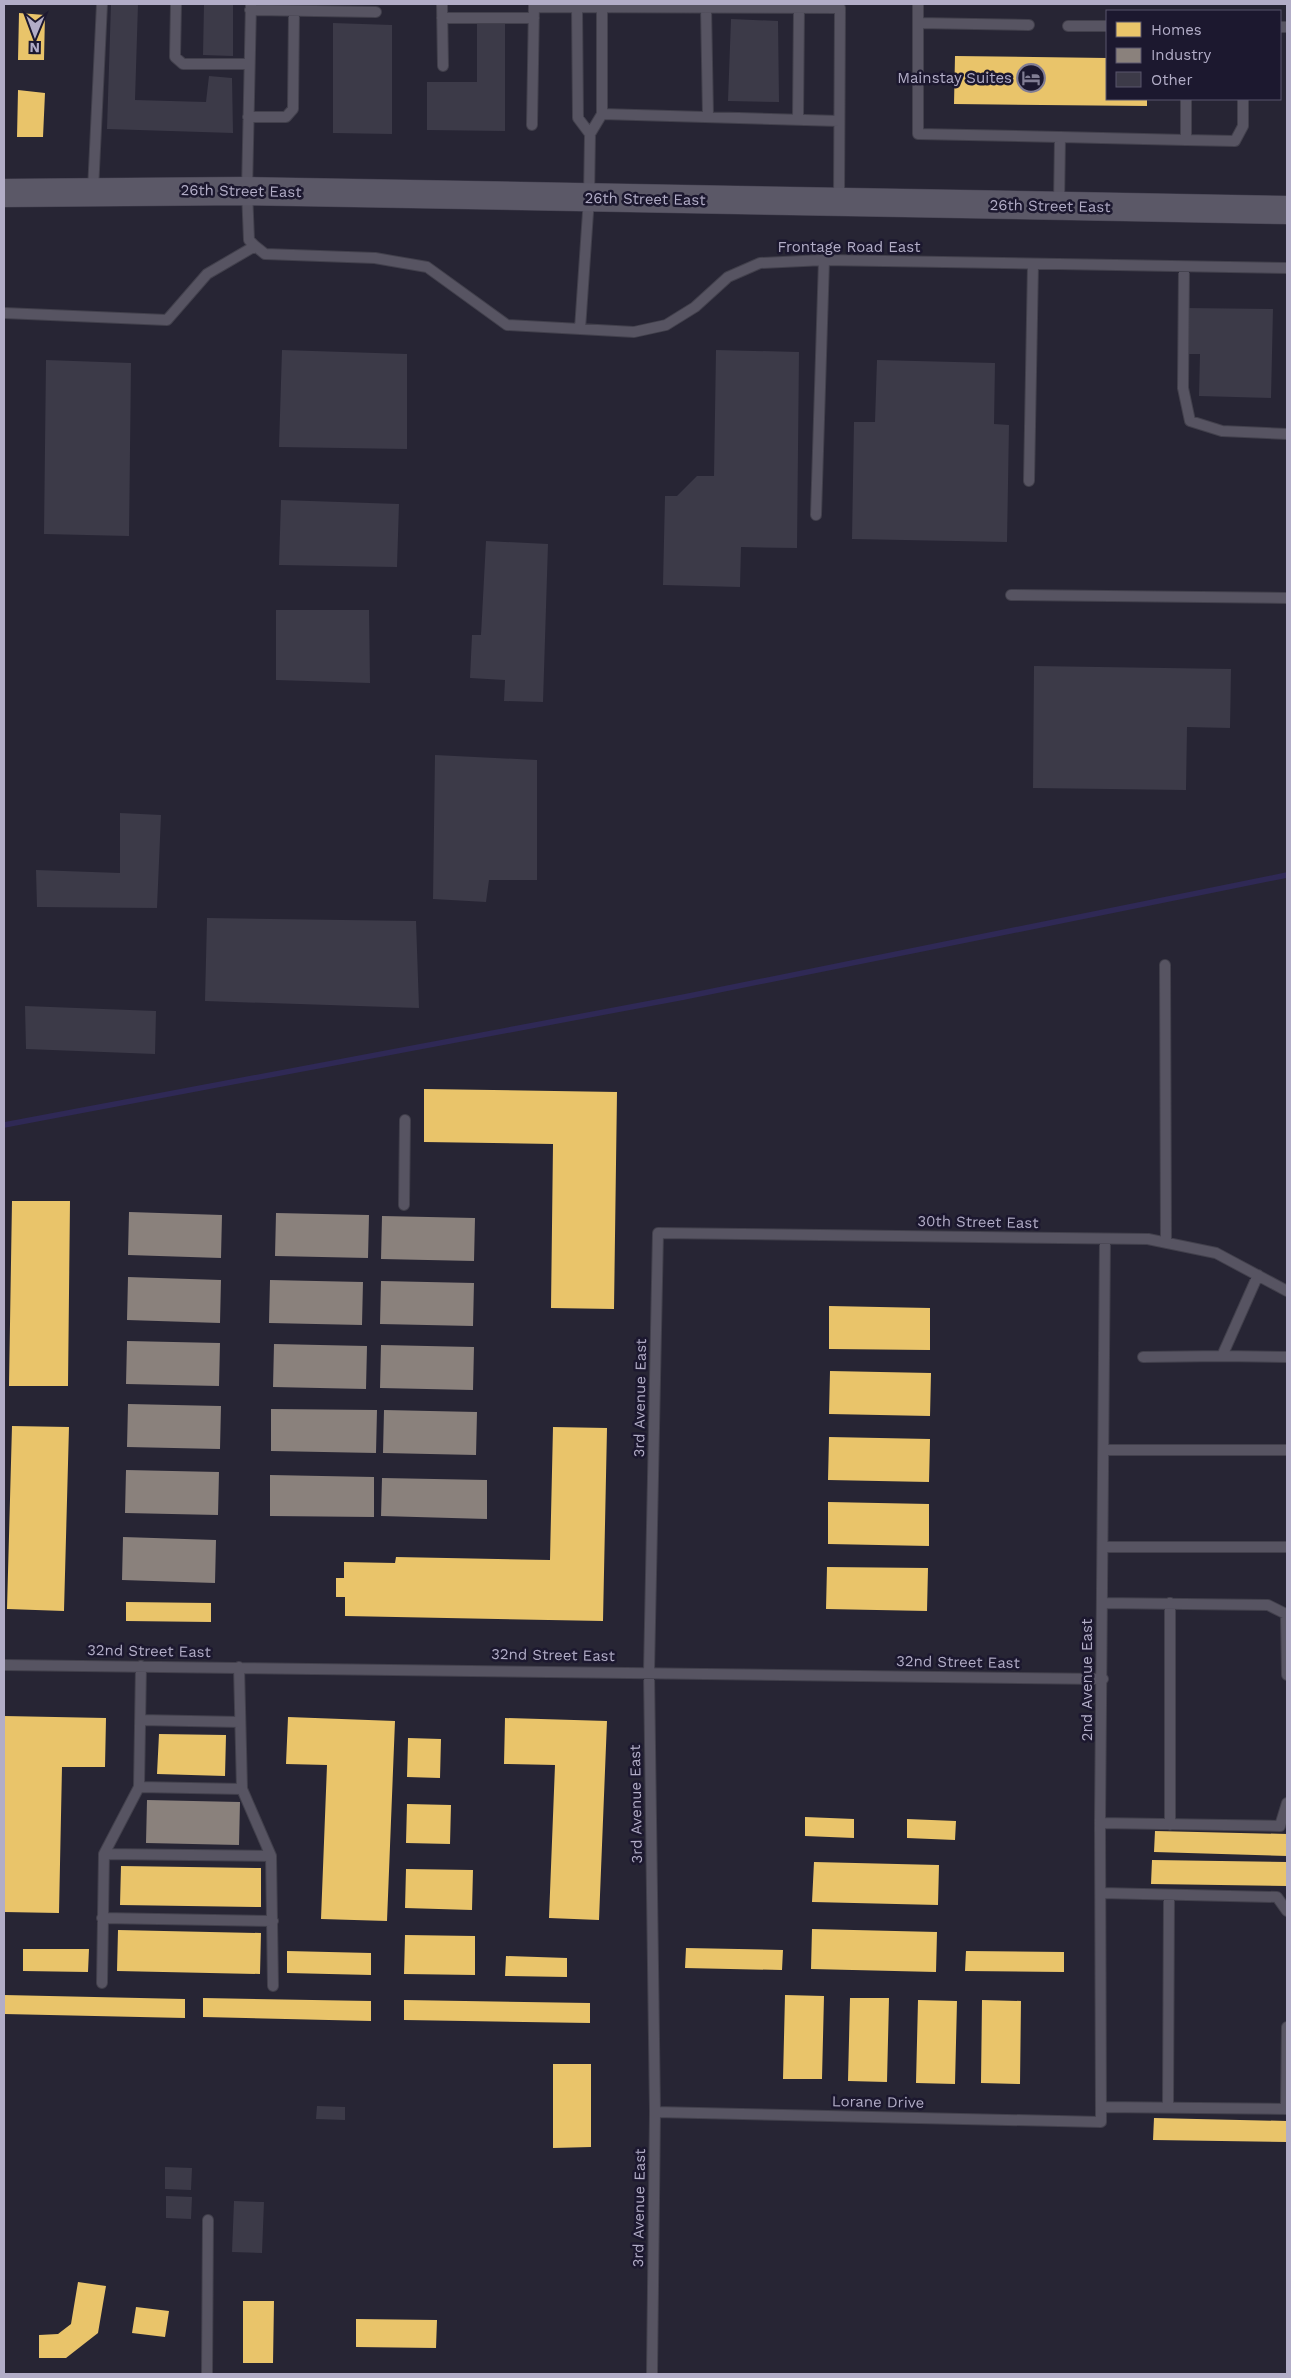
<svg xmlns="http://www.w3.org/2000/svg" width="1291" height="2378" viewBox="0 0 1291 2378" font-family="'Work Sans',sans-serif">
  <rect width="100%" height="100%" fill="#272534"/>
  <!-- homes -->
  <path fill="#e9c46a" d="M 19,13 L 45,15 L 44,60 L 18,60 Z
    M 955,56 L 1107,58 L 1107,99 L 1147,99 L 1147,106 L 954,104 Z
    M 18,90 L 45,93 L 43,137 L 17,137 Z
    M 424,1089 L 617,1092 L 614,1309 L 551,1308 L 553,1144 L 424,1142 Z
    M 12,1201 L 70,1201 L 68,1386 L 9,1386 Z
    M 829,1306 L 930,1308 L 930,1350 L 829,1349 Z
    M 830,1371 L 931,1373 L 930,1416 L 829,1414 Z
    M 12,1426 L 69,1427 L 64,1611 L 7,1609 Z
    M 553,1427 L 607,1428 L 603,1621 L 345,1616 L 345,1597 L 336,1597 L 336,1578 L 344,1578 L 344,1562 L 395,1563 L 396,1557 L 550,1560 Z
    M 829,1437 L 930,1439 L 929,1482 L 828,1480 Z
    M 828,1502 L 929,1504 L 929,1546 L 828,1544 Z
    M 827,1567 L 928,1568 L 927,1611 L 826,1609 Z
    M 126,1602 L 211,1603 L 211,1622 L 126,1621 Z
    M 4,1716 L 106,1718 L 105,1767 L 62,1767 L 59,1913 L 4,1912 Z
    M 288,1717 L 395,1721 L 387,1921 L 321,1919 L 327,1765 L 286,1764 Z
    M 505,1718 L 607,1721 L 599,1920 L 549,1918 L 555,1765 L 504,1764 Z
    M 159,1734 L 226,1735 L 225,1776 L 157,1774 Z
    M 408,1738 L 441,1739 L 440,1778 L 407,1777 Z
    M 407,1804 L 451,1805 L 450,1844 L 406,1843 Z
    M 805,1817 L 854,1819 L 854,1838 L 805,1836 Z
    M 907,1819 L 956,1821 L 955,1840 L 907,1838 Z
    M 1155,1831 L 1287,1834 L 1287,1856 L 1154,1852 Z
    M 1152,1860 L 1287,1862 L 1287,1886 L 1151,1884 Z
    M 814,1862 L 939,1865 L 938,1905 L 812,1902 Z
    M 121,1866 L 261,1868 L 261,1907 L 120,1905 Z
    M 406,1869 L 473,1870 L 472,1910 L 405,1908 Z
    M 812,1929 L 937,1932 L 936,1972 L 811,1969 Z
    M 118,1930 L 261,1933 L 260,1974 L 117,1971 Z
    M 405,1935 L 475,1936 L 475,1975 L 404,1974 Z
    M 686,1948 L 783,1950 L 782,1970 L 685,1968 Z
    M 23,1949 L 89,1949 L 88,1972 L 23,1971 Z
    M 287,1951 L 371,1953 L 371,1975 L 287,1973 Z
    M 966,1951 L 1064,1952 L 1064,1972 L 965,1971 Z
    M 506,1956 L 567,1958 L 567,1977 L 505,1976 Z
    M 4,1995 L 185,1999 L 185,2018 L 4,2014 Z
    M 785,1995 L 824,1996 L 822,2079 L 783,2079 Z
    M 203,1998 L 371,2001 L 371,2021 L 203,2017 Z
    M 850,1998 L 889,1998 L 887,2082 L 848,2081 Z
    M 404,2000 L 590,2003 L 590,2023 L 404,2020 Z
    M 918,2000 L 957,2001 L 955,2084 L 916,2083 Z
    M 982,2000 L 1021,2001 L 1020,2084 L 981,2083 Z
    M 553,2064 L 591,2064 L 591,2147 L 553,2148 Z
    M 1154,2118 L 1287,2121 L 1287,2142 L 1153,2140 Z
    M 78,2282 L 106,2286 L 98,2333 L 66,2358 L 39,2358 L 39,2335 L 58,2334 L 71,2324 Z
    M 243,2301 L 274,2301 L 273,2363 L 243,2363 Z
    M 136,2307 L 169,2311 L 165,2337 L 132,2333 Z
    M 356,2319 L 437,2320 L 436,2348 L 356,2347 Z"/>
  <!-- industry -->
  <path fill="#8a817c" d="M 129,1212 L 222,1215 L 221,1258 L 128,1255 Z
    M 276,1213 L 369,1215 L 368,1258 L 275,1256 Z
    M 382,1216 L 475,1218 L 474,1261 L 381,1259 Z
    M 128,1277 L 221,1280 L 220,1323 L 127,1320 Z
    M 270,1280 L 363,1282 L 362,1325 L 269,1323 Z
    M 381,1281 L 474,1283 L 473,1326 L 380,1324 Z
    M 127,1341 L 220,1343 L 219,1386 L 126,1384 Z
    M 274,1344 L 367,1346 L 366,1389 L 273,1387 Z
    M 381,1345 L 474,1347 L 473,1390 L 380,1388 Z
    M 128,1404 L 221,1406 L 220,1449 L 127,1447 Z
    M 271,1409 L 377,1410 L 376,1453 L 271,1451 Z
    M 384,1410 L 477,1412 L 476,1455 L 383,1453 Z
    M 126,1470 L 219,1472 L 218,1515 L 125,1513 Z
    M 270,1475 L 374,1477 L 374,1517 L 270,1516 Z
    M 382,1478 L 487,1480 L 487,1519 L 381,1516 Z
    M 123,1537 L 216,1540 L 215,1583 L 122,1580 Z
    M 147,1800 L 240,1802 L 239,1845 L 146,1843 Z"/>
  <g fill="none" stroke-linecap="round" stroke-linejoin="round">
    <!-- stream -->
    <path stroke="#2f2955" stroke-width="5.5" d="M 4,1125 L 684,997 L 1287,875"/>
  </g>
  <!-- building -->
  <path fill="#3c3a48" d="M 111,4 L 138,4 L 135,100 L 206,102 L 209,76 L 232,78 L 233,133 L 107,129 Z
    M 204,4 L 233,4 L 233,56 L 203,55 Z
    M 731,19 L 778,21 L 779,102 L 728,101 Z
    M 477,22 L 505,22 L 505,131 L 427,130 L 427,82 L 477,82 Z
    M 333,23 L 392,25 L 392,134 L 333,133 Z
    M 1185,308 L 1273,309 L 1271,398 L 1199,396 L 1200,354 L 1184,354 Z
    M 282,350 L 407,354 L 407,449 L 279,447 Z
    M 716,350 L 799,352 L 797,548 L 741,547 L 740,587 L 663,585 L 665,496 L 677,496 L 697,476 L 714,476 Z
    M 46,360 L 131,363 L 129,536 L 44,534 Z
    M 877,360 L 995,363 L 994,424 L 1009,425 L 1007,542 L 852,539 L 854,422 L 875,422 Z
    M 281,500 L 399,504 L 397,567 L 279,565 Z
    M 486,541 L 548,544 L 543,702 L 504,701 L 505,680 L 470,678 L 472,635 L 481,635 Z
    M 276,610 L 369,610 L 370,683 L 276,680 Z
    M 1034,666 L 1231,669 L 1230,728 L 1187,727 L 1186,790 L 1033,788 Z
    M 435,755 L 537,760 L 537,880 L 489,880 L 486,902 L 433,899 Z
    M 120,813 L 161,815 L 157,908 L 37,907 L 36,870 L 120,873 Z
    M 207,918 L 416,921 L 419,1008 L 205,1001 Z
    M 25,1006 L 156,1011 L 155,1054 L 26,1049 Z
    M 317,2106 L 345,2107 L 345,2120 L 316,2119 Z
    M 165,2167 L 192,2168 L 191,2190 L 165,2189 Z
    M 166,2196 L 192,2197 L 191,2219 L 166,2218 Z
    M 234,2201 L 264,2202 L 262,2253 L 232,2252 Z"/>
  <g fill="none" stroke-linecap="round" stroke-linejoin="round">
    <defs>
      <path id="lane" d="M 176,4 L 175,57 L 183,64 L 249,64
        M 251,4 L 247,191 L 249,240 L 255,246
        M 442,4 L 443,66
        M 918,4 L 918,134 L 1060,137 L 1059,205
        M 534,7 L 840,8 L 839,201
        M 706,7 L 708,116
        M 577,8 L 578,118 L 590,134
        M 250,10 L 376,12
        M 442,18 L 534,18
        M 918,23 L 1029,25
        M 1068,26 L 1107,26
        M 1280,27 L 1287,27
        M 602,114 L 839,121
        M 248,117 L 286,117 L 293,109 L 294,11
        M 798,119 L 799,7
        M 532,125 L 534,4
        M 1060,137 L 1186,140 L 1186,99
        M 1186,140 L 1235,141 L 1243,126 L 1243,99
        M 93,190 L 102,4
        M 1184,267 L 1183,388 L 1190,421 L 1222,431 L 1287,434
        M 4,313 L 167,320 L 207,274 L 255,246 L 265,254 L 375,258 L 427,267 L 507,325 L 634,332 L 666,325 L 695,307 L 728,277 L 760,263 L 824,260 L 1287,268
        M 580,329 L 589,198 L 590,134 L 602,114 L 602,8
        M 1029,481 L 1033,264
        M 816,515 L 824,260
        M 1011,595 L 1287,598
        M 1165,965 L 1166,1243
        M 404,1205 L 405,1120
        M 1258,1275 L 1222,1356 L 1287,1357
        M 1143,1357 L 1222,1356
        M 1104,1450 L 1287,1450
        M 1103,1547 L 1287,1547
        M 1102,1603 L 1268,1605 L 1286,1614 L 1287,1675
        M 1170,1603 L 1170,1825
        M 4,1665 L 1103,1679
        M 239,1667 L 242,1789 L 271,1856 L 273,1986
        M 140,1720 L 240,1722
        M 139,1787 L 242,1789
        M 1100,1823 L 1280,1826 L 1287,1803
        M 104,1854 L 271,1856
        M 1101,1893 L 1277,1897 L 1287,1911
        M 102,1918 L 273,1921
        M 102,1983 L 104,1854 L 139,1787 L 141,1666
        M 1101,2107 L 1286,2109 L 1287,2027
        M 1168,2108 L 1169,1895
        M 655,2112 L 1101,2122 L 1100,1823 L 1105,1239
        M 207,2374 L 208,2220
        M 652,2374 L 655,2112 L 649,1672 L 658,1233 L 1148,1239 L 1216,1253 L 1287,1291"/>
      <path id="secondary" d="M 4,193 L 247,191 L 1287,210"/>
    </defs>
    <!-- lane casing -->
    <use href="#lane" stroke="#42404c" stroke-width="12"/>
    <!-- secondary casing -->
    <use href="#secondary" stroke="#423f4e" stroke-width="29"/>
    <!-- lane -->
    <use href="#lane" stroke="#575462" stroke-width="10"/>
    <!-- secondary -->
    <use href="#secondary" stroke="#5b5867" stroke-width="28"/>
  </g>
  <!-- icons -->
  <defs>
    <symbol id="hotel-ring" viewBox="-11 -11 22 22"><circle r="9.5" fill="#1c182f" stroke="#817d94" stroke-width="1.5"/><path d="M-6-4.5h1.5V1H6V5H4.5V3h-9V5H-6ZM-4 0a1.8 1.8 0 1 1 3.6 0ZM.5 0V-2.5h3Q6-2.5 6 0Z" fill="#817d94"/></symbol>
  </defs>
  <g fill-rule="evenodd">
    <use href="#hotel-ring" x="1015" y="62" width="32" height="32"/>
  </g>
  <g text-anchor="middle" stroke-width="5" stroke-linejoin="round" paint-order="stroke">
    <!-- poi labels -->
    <g font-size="15" fill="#b2adc7" stroke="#1c182f" text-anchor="end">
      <text x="1012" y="83">Mainstay Suites</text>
    </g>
    <!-- street labels -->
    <g font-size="15" fill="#b2adc7" stroke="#1c182f">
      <text transform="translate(241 191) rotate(1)" y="5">26th Street East</text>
      <text transform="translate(645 199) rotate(1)" y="5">26th Street East</text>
      <text transform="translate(1050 206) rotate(1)" y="5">26th Street East</text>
      <text x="849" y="252">Frontage Road East</text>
      <text transform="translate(978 1222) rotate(1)" y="5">30th Street East</text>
      <text transform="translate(640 1398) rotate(-89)" y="5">3rd Avenue East</text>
      <text transform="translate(149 1651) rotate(1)" y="5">32nd Street East</text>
      <text transform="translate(553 1655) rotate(1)" y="5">32nd Street East</text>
      <text transform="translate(958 1662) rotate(1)" y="5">32nd Street East</text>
      <text transform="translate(1087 1680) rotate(-90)" y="5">2nd Avenue East</text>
      <text transform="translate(636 1804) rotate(-91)" y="5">3rd Avenue East</text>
      <text transform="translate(878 2102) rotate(1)" y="5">Lorane Drive</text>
      <text transform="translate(639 2208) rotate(-89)" y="5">3rd Avenue East</text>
    </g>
  </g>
  <!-- border -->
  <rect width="1291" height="2378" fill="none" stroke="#b2adc7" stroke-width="10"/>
  <!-- legend -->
  <rect x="1106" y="10" width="175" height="90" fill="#1c182f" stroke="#58546c"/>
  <rect x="1116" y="22" width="25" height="15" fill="#e9c46a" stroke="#58546c"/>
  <text x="1151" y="35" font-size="15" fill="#b2adc7">Homes</text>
  <rect x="1116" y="48" width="25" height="15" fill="#8a817c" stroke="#58546c"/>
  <text x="1151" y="60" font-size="15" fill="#b2adc7">Industry</text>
  <rect x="1116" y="72" width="25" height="15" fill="#3c3a48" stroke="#58546c"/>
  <text x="1151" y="85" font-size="15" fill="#b2adc7">Other</text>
  <!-- north arrow -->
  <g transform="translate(35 35) rotate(181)" stroke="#1c182f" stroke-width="4" paint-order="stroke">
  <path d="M0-4L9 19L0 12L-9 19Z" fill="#b2adc7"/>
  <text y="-8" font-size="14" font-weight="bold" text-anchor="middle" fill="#b2adc7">N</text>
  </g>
</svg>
